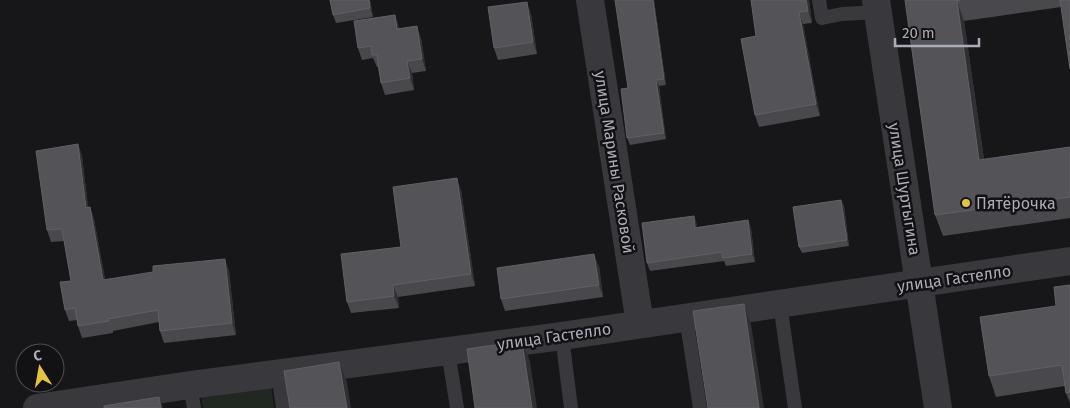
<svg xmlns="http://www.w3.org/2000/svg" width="1070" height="408" viewBox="0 0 1070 408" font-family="'Fira Sans',sans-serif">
  <rect width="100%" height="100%" fill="#171618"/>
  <!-- green -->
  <path fill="#212822" d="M 271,385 L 274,408 L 203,408 L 201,395 Z"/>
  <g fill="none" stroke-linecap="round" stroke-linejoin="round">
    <!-- lane -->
    <path stroke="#38383d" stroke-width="14" d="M 819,0 L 822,18 L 842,14 L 878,12
      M 780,304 L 795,408
      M 686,317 L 700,408
      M 562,336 L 571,408
      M 448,351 L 457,408
      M 278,373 L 283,408
      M 190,385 L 194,408"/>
    <!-- street -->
    <path stroke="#38383d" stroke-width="28" d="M 590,0 L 640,324
      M 876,0 L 938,408
      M 37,408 L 190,385 L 562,336 L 1070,261"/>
  </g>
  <!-- wall -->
  <path fill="#48484d" d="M 370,0 L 373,17 L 336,23 L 333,15 Z
    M 654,0 L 666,85 L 659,86 L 666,139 L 630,145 L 627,138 L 628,88 Z
    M 751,0 L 809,0 L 812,23 L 803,24 L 820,116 L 759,127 L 755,115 L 756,36 Z
    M 905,0 L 1070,0 L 1061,7 L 964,21 L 984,159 L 1070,147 L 1070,218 L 943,236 L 935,215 Z
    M 531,14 L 537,54 L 498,60 L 494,48 Z
    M 395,15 L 399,29 L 421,38 L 426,71 L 412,73 L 414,90 L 385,95 L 381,83 L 378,67 L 377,67 L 373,58 L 362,60 L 358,48 Z
    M 78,144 L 82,156 L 88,207 L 90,207 L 94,219 L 105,279 L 229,271 L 236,335 L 164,343 L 160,331 L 159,322 L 113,331 L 113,333 L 82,338 L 78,326 L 77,320 L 69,321 L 65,310 L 71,281 L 64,241 L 51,242 L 47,230 Z
    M 461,190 L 475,286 L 398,297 L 399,308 L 351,313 L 347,302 L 401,247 Z
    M 841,200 L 844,206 L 849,246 L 802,253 L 799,247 Z
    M 694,216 L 697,227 L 748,220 L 751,228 L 755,262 L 726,266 L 724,261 L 650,271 L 647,263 Z
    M 599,266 L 603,297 L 505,311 L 501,299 Z
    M 1070,285 L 1070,403 L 1066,393 L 1065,386 L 996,397 L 989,376 L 1056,306 Z"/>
  <!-- shaded-wall -->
  <path fill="#303033" d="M 369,0 L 370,0 L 373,17 L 370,8 Z
    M 653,0 L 654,0 L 666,85 L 664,79 Z
    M 806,0 L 809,0 L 812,23 L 808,11 Z
    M 957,0 L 964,21 L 987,180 L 979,160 Z
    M 527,2 L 531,14 L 537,54 L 533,42 Z
    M 799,12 L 803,24 L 820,116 L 816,104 Z
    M 395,15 L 399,27 L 401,41 L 397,29 Z
    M 417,26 L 421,38 L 426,71 L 422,59 Z
    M 407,61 L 412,73 L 414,90 L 410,78 Z
    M 656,80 L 659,86 L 666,139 L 664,133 Z
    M 78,144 L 82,156 L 90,220 L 86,208 Z
    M 457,178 L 461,190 L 475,286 L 471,274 Z
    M 841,200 L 844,206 L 849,246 L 847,240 Z
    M 90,207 L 94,219 L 107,291 L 103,280 Z
    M 694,216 L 697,224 L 698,236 L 695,228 Z
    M 748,220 L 751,228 L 755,262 L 752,254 Z
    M 594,254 L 599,266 L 603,297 L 599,285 Z
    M 225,259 L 229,271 L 236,335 L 232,323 Z
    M 393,285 L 398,297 L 399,308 L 394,296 Z
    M 744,304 L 751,324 L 764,408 L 759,408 Z
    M 522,341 L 530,361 L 537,408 L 532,408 Z
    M 339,362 L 347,382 L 351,408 L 347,408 Z
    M 159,397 L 163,408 L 161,408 Z"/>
  <!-- building -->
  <path fill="#535358" stroke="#606167" d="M 330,0 L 369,0 L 370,8 L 333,15 Z
    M 615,0 L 653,0 L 664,79 L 656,80 L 664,133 L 627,138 L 621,89 L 628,88 Z
    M 751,0 L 806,0 L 808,11 L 799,12 L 816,104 L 755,115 L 741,39 L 756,36 Z
    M 905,0 L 960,0 L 957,0 L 979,160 L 1070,147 L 1070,197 L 935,215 Z
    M 1060,0 L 1070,0 L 1070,69 Z
    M 527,2 L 533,42 L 494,48 L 488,7 Z
    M 395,15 L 397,29 L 417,26 L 422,59 L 407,61 L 410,78 L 381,83 L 377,55 L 372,55 L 371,46 L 358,48 L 354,21 Z
    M 78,144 L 86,208 L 90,207 L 103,280 L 153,272 L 153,266 L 225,259 L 232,323 L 160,331 L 158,310 L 108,319 L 109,321 L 78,326 L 75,308 L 65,310 L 60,282 L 71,281 L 62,229 L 47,230 L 36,151 Z
    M 457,178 L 471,274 L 393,285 L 394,296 L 347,302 L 341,254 L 401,247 L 393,187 Z
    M 841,200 L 847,240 L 799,247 L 793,207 Z
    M 694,216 L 695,228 L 748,220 L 752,254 L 723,258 L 722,252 L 647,263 L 642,223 Z
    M 594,254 L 599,285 L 501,299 L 497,268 Z
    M 1070,285 L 1070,392 L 1066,393 L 1062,365 L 989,376 L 980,317 L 1056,306 L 1054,287 Z
    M 744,304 L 759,408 L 708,408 L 693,311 Z
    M 522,341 L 532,408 L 475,408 L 467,349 Z
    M 339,362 L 347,408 L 290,408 L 284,371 Z
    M 159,397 L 161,408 L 104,408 L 104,406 Z"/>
  <!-- markers -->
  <circle fill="#e2c344" stroke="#121113" stroke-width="2" cx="966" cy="203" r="5"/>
  <g text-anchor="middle" stroke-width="5" stroke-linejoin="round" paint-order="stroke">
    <!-- street labels -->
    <g font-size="16" fill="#aaacb7" stroke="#121113">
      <text transform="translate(615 162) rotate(81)" y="6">улица Марины Расковой</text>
      <text transform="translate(905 189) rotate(81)" y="6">улица Шуртыгина</text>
      <text transform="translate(954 278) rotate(-8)" y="6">улица Гастелло</text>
      <text transform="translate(554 336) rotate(-8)" y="6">улица Гастелло</text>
    </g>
    <!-- poi labels -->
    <g font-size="16" fill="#aaacb7" stroke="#121113" text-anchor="start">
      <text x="976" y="209">Пятёрочка</text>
    </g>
  </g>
  <!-- north arrow -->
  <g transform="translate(40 368) rotate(349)"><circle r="24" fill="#121113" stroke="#4f4f55"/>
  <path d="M0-4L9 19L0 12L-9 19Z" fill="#e2c344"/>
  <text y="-8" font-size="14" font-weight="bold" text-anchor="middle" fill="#aaacb7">С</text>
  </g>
  <!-- scale -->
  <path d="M895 38v8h84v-8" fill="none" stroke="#aaacb7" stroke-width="2.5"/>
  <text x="902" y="38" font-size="15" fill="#aaacb7" stroke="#121113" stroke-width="4" paint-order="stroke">20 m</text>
</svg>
